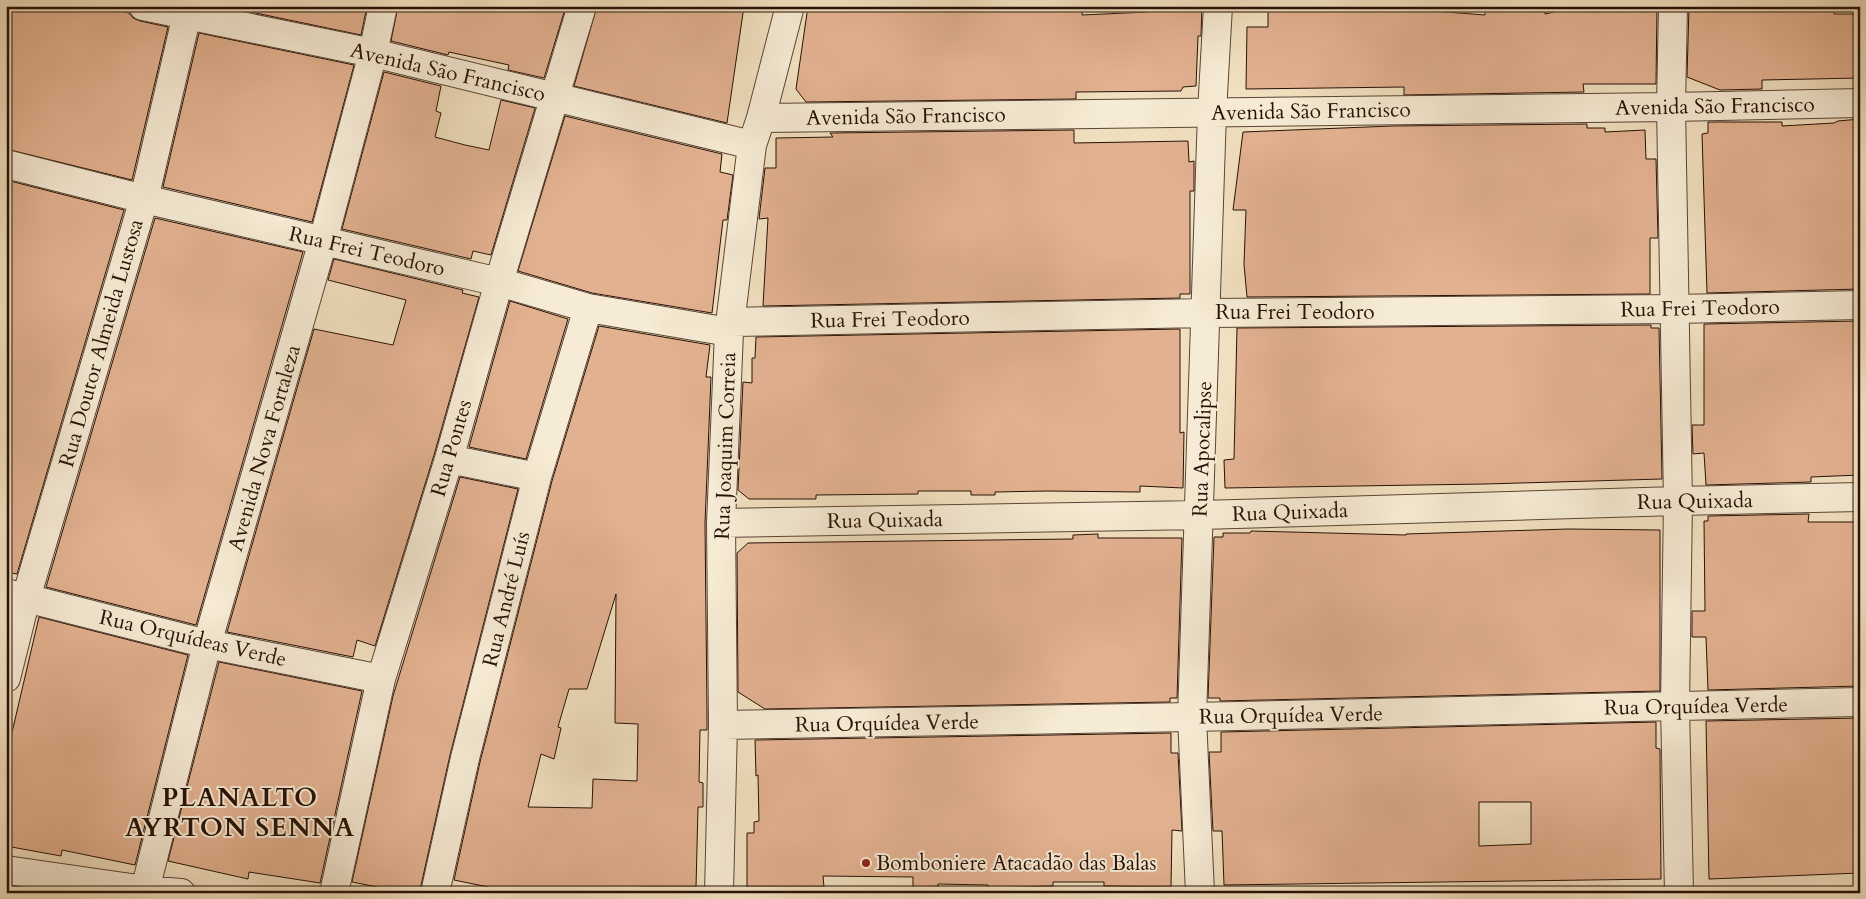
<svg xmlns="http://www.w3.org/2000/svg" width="1866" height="899" viewBox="0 0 1866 899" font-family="Cardo,serif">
  <rect width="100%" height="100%" fill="#f1e0bf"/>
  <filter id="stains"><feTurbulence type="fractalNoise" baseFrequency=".004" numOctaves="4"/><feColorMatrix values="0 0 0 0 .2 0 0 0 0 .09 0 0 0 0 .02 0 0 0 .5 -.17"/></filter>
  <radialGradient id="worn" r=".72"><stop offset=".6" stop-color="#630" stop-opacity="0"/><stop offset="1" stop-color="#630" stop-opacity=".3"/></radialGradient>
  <!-- building -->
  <path fill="#e2b190" stroke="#271106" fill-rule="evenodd" d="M 6,6 L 99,6 L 129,13 L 133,18 L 140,21 L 168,27 L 132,180 L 6,149 Z
    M 222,6 L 367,6 L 361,35 Z
    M 398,6 L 566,6 L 544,78 L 508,70 L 509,65 L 449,52 L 448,55 L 391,41 Z
    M 597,6 L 744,6 L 727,123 L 574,86 Z
    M 808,6 L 1083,6 L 1082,15 L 1147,12 L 1146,6 L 1202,6 L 1201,36 L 1198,36 L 1196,86 L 1183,87 L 1181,91 L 1076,92 L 1076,99 L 806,102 L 796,89 Z
    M 1268,6 L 1312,6 L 1312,10 L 1408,11 L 1408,9 L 1485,15 L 1485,7 L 1510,9 L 1510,6 L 1545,6 L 1545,14 L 1562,10 L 1600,12 L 1600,6 L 1657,6 L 1656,84 L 1583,84 L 1584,92 L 1404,95 L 1404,87 L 1246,89 L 1247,27 L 1268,27 Z
    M 1689,6 L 1834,7 L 1834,14 L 1854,14 L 1855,19 L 1860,20 L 1860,78 L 1762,80 L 1762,89 L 1720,90 L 1687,77 Z
    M 199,33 L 354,65 L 312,222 L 163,187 Z
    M 384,72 L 441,86 L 436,111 L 441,113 L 435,137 L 465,145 L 489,150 L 501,100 L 535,108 L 491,255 L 473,251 L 471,259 L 342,229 Z
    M 565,116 L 722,154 L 720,172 L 733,175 L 727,220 L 723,220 L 712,313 L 592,293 L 518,271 Z
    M 1860,119 L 1860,289 L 1707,293 L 1702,134 L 1708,133 L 1708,122 L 1782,122 L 1782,126 L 1834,123 L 1838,121 Z
    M 1587,124 L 1587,128 L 1605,128 L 1605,132 L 1645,130 L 1646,159 L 1656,159 L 1658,238 L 1650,238 L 1650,294 L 1247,297 L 1244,264 L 1246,210 L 1233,210 L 1243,132 L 1392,126 Z
    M 1074,130 L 1074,143 L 1188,141 L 1189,162 L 1194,161 L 1194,191 L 1190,191 L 1190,294 L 1180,294 L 1180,298 L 763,306 L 768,218 L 759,219 L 765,168 L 776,168 L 776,138 L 833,137 L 830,133 Z
    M 6,180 L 124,210 L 17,574 L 6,572 Z
    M 155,218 L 303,252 L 196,625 L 46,587 Z
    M 334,259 L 463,290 L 462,293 L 479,297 L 434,455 L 375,646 L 357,640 L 353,657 L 227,632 L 314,329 L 393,345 L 406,300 L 328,280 Z
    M 510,301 L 568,319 L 526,459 L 469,447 Z
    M 1860,321 L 1860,475 L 1811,477 L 1811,482 L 1706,485 L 1704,453 L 1693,454 L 1692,425 L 1704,425 L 1704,324 Z
    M 1651,325 L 1651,328 L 1659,328 L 1662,479 L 1485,484 L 1225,488 L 1224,460 L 1234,459 L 1237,328 Z
    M 599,326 L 710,345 L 706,377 L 711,377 L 705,523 L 707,711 L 707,730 L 700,730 L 699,782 L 703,783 L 703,807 L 698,807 L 696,887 L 641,887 L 641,893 L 582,893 L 493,888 L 454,880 L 480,762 L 552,481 ZM 616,594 L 615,723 L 638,724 L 637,781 L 593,779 L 592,808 L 528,807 L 541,754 L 554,759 L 561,728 L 558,727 L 569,689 L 587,689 Z
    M 1180,329 L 1180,433 L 1184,432 L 1183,488 L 1140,486 L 1140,492 L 1048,491 L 995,492 L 995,495 L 971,495 L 971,491 L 918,491 L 918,494 L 816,495 L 816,499 L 749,499 L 738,490 L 743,382 L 752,383 L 752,358 L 755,358 L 756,337 Z
    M 460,477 L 518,489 L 450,755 L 420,890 L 382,888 L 352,882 L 393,696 Z
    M 1809,514 L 1808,522 L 1860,522 L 1860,686 L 1708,690 L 1706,637 L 1692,637 L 1692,611 L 1705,611 L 1704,521 L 1708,521 L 1708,516 Z
    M 1568,529 L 1660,530 L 1660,691 L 1220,701 L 1220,698 L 1208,698 L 1214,537 L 1223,537 L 1223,533 L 1250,533 L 1251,531 L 1406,535 L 1406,534 Z
    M 1098,534 L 1098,538 L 1182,538 L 1177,698 L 1170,698 L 1170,702 L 765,709 L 738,692 L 737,553 L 748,543 L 1073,539 L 1073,535 Z
    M 39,617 L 188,655 L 135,865 L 62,850 L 61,856 L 6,846 L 6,758 Z
    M 219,662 L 362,691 L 320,883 L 249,872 L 248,879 L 168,861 Z
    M 1860,718 L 1860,873 L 1709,879 L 1706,721 Z
    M 1656,722 L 1656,748 L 1660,749 L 1661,879 L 1224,885 L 1222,831 L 1213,831 L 1209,752 L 1221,752 L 1221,732 ZM 1479,802 L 1531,802 L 1531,844 L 1479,846 Z
    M 1171,733 L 1171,753 L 1178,753 L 1182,831 L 1172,830 L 1171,887 L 1104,886 L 1104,882 L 1053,882 L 1053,886 L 988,888 L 988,885 L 938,884 L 938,887 L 913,888 L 913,877 L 823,876 L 824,887 L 747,887 L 747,833 L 754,833 L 754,822 L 759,821 L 758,775 L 756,776 L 755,740 Z"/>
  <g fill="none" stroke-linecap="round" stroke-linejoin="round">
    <defs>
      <path id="street" d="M 143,6 L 373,53 L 752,145
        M 1673,6 L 1671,107 L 1678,501 L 1675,706 L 1679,893
        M 761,118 L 1671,107 L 1860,103
        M 6,164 L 144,199 L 499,282 L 588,308 L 729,332
        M 731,322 L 1205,313 L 1675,309 L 1860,305
        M 449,459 L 537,477
        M 721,523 L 1200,515 L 1678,501 L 1860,497
        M 6,593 L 207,644 L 381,679
        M 6,678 L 26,598 L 144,199 L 189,6
        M 723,725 L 1192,717 L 1860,702
        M 6,870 L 145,890 L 181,893
        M 145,890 L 207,644 L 323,241 L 373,53 L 383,6
        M 334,893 L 381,679 L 449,459 L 499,282 L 582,6
        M 435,893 L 465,758 L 537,477 L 588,308
        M 719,893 L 723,725 L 721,523 L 729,332 L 752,145 L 761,118 L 790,6
        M 1200,893 L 1192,717 L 1212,112 L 1218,6"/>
    </defs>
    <!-- street casing -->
    <use href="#street" stroke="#5a4534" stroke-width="30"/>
    <!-- street -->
    <use href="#street" stroke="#f6ebd5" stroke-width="28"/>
  </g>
  <!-- markers -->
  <circle fill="#8f2418" stroke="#f6ebd5" stroke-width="2" cx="866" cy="863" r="5"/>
  <g text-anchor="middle" stroke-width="4" stroke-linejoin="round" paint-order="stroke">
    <!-- street labels -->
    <g font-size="21" fill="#271106" stroke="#f6ebd5">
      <text transform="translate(448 72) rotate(13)" y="7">Avenida São Francisco</text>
      <text transform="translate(1715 106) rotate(-1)" y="7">Avenida São Francisco</text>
      <text transform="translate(1311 111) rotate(-1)" y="7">Avenida São Francisco</text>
      <text transform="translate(906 116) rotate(-1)" y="7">Avenida São Francisco</text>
      <text transform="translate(367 251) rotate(13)" y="7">Rua Frei Teodoro</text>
      <text transform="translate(1700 308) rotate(-1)" y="7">Rua Frei Teodoro</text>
      <text x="1295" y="319">Rua Frei Teodoro</text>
      <text transform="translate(890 319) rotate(-1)" y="7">Rua Frei Teodoro</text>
      <text transform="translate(101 343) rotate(-74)" y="7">Rua Doutor Almeida Lustosa</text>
      <text transform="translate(725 446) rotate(-88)" y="7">Rua Joaquim Correia</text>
      <text transform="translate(264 448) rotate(-74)" y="7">Avenida Nova Fortaleza</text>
      <text transform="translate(451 448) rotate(-74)" y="7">Rua Pontes</text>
      <text transform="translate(1202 449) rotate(-88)" y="7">Rua Apocalipse</text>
      <text transform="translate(1695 501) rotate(-1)" y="7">Rua Quixada</text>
      <text transform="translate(1290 512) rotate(-2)" y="7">Rua Quixada</text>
      <text transform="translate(885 520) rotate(-1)" y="7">Rua Quixada</text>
      <text transform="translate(506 599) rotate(-76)" y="7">Rua André Luís</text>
      <text transform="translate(193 638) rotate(13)" y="7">Rua Orquídeas Verde</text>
      <text transform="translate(1696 706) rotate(-1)" y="7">Rua Orquídea Verde</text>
      <text transform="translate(1291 715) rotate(-1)" y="7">Rua Orquídea Verde</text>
      <text transform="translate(887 723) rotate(-1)" y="7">Rua Orquídea Verde</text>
    </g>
    <!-- poi labels -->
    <g font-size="21" fill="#271106" stroke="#f6ebd5" text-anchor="start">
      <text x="876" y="870">Bomboniere Atacadão das Balas</text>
    </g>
    <!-- district labels -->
    <g font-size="26" font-weight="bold" letter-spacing="1" fill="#271106" stroke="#f6ebd5">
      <text x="240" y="806">PLANALTO<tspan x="240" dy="30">AYRTON SENNA</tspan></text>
    </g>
  </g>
  <!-- margin -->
  <rect width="1866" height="899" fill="none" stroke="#f1e0bf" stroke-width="25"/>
  <rect x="8" y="8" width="1851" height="884" fill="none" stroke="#271106" stroke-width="2.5"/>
  <rect x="12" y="12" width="1841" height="874" fill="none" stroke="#271106"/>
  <rect width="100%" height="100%" filter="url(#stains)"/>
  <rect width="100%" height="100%" fill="url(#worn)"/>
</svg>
